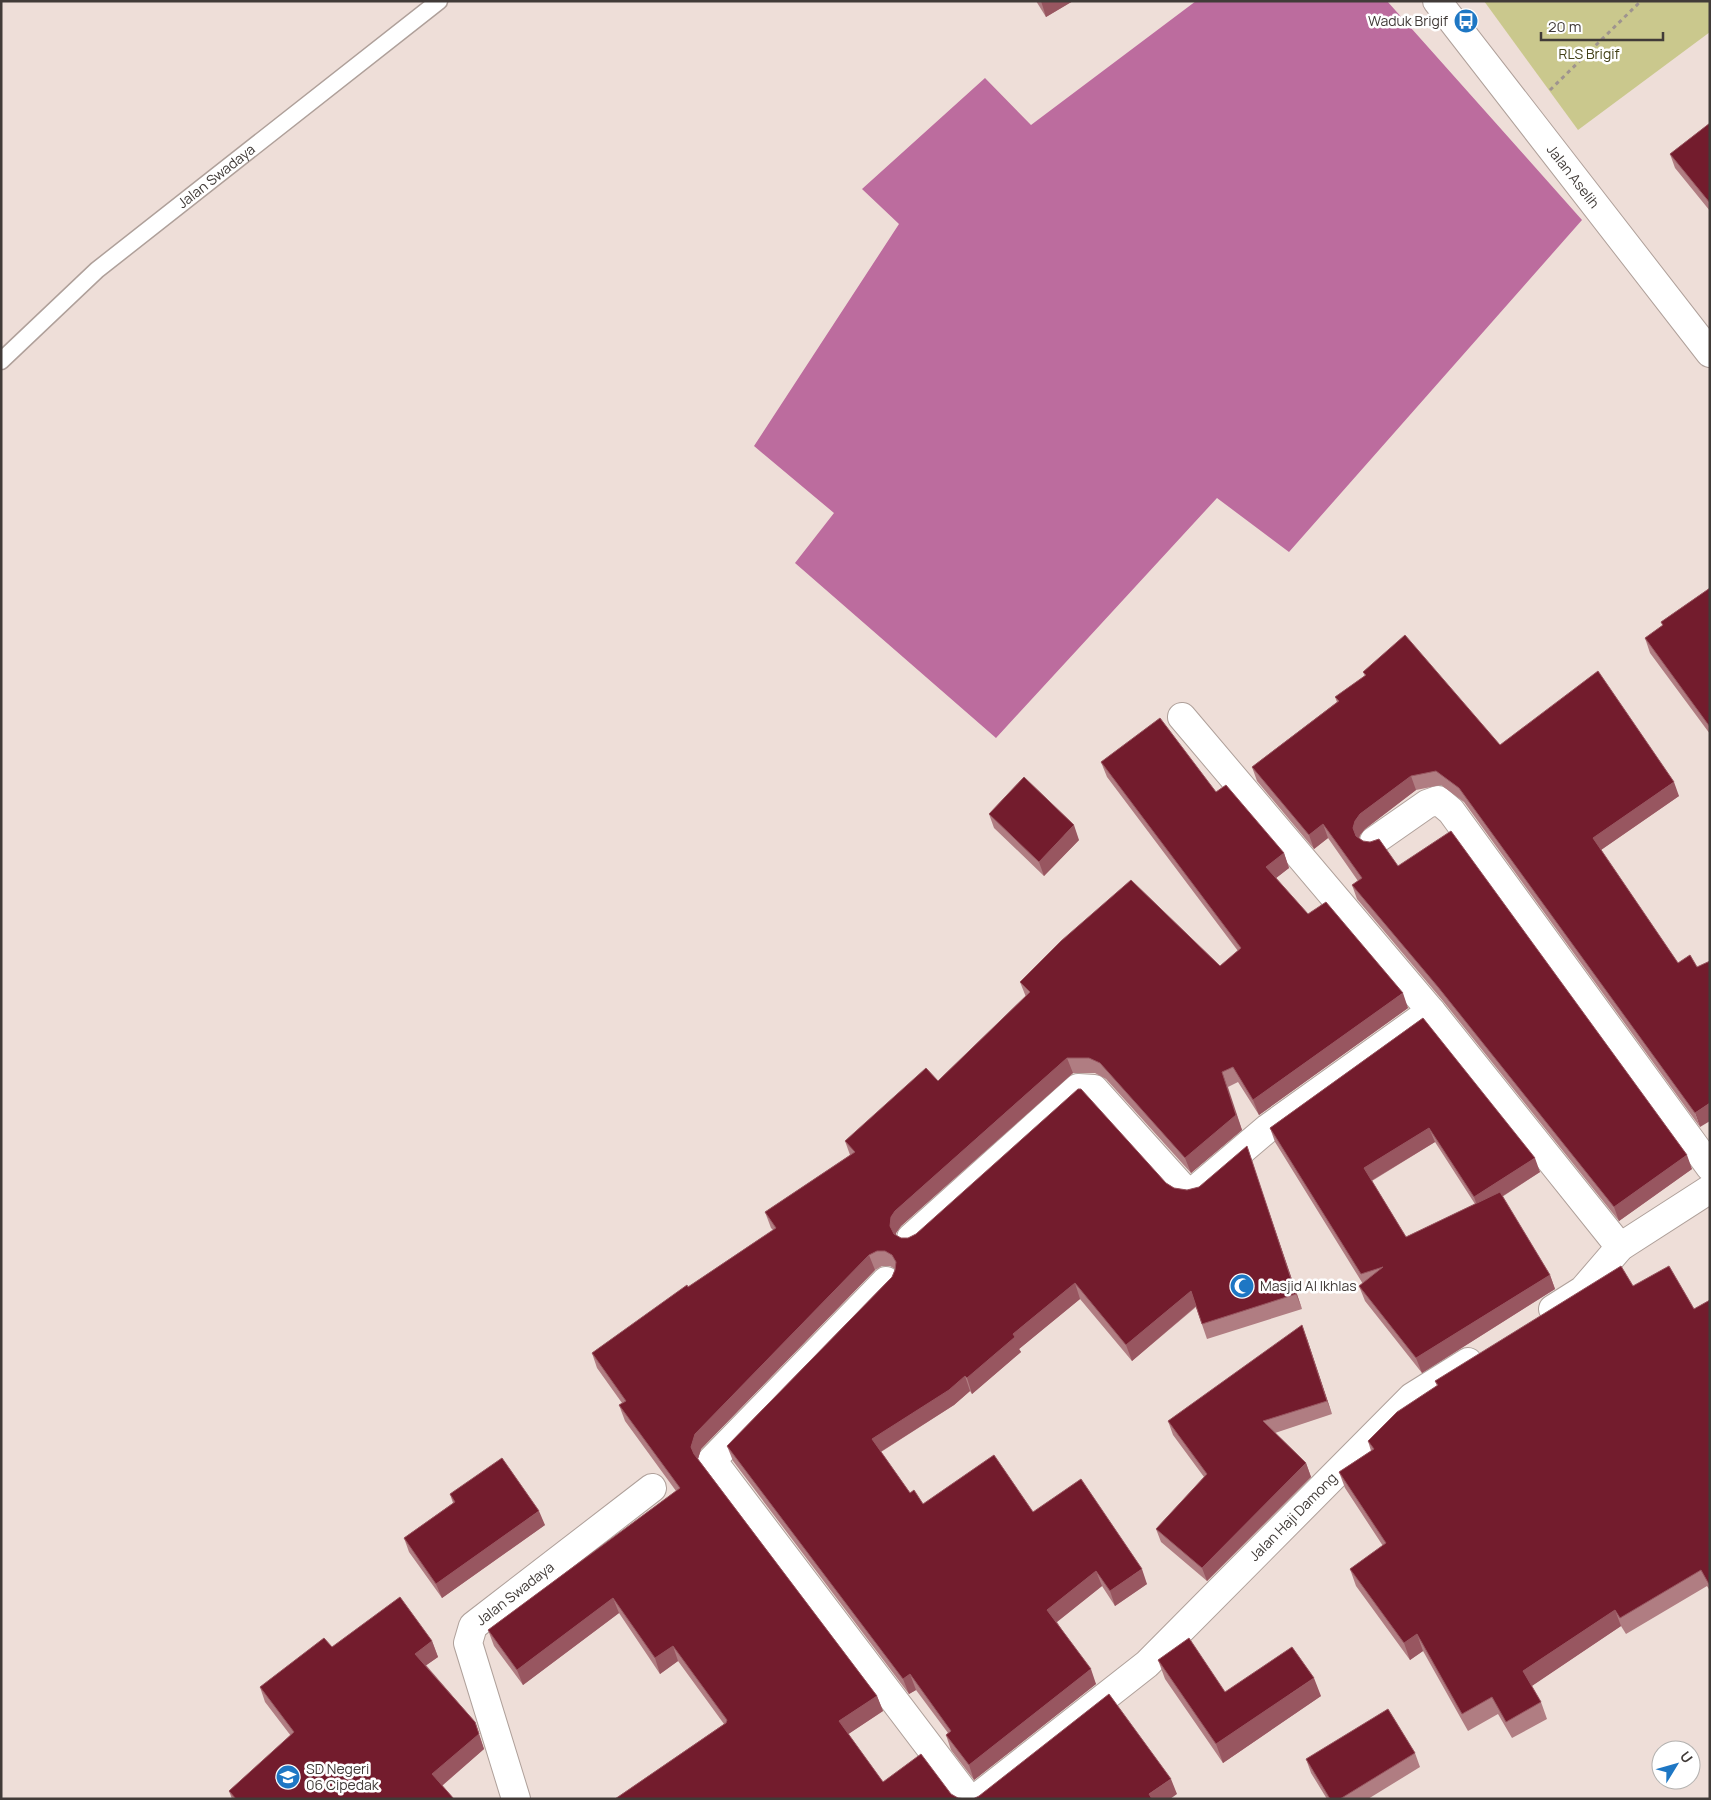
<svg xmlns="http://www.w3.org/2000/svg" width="1711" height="1800" viewBox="0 0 1711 1800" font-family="Manrope,sans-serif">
  <rect width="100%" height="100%" fill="#eeded8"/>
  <!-- green -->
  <path fill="#cac88d" d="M 1484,1 L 1710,1 L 1710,32 L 1578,130 Z"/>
  <!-- water -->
  <path fill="#bc6c9e" d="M 1196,1 L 1387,1 L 1582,220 L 1289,552 L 1217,498 L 996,738 L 795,563 L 834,513 L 754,446 L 899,224 L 862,189 L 985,78 L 1031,125 Z"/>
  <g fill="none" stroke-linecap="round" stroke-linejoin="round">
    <defs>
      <g id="service">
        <path id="s1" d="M 1,361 L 97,270 L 439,1"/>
      </g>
      <g id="minor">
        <path d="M 1182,717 L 1431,1011 L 1620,1247"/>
        <path d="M 1374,841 L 1427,804 L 1438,800 L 1451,811 L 1710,1167"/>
        <path d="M 911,1238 L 1078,1088 L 1094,1089 L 1183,1188 L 1195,1190 L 1268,1128 L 1431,1011"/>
        <path d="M 886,1281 L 712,1460 L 969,1799"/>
        <path d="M 1553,1309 L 1583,1290 L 1620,1247 L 1710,1189"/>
        <path id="s2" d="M 516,1799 L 468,1643 L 473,1626 L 652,1488"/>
        <path id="s3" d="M 975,1799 L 1147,1664 L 1412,1397 L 1468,1362"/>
      </g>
      <g id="tertiary">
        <path id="s4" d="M 1437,1 L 1710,353"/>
      </g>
    </defs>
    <!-- service casing -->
    <use href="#service" stroke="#afa09a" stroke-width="19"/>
    <!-- minor casing -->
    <use href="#minor" stroke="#afa09a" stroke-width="30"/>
    <!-- tertiary casing -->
    <use href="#tertiary" stroke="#afa09a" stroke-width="30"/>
    <!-- path -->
    <path stroke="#9f948f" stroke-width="3" stroke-dasharray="4 4" stroke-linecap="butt" d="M 1550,90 L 1641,1"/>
    <!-- service -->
    <use href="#service" stroke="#fff" stroke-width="16"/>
    <!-- minor -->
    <use href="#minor" stroke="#fff" stroke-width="28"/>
    <!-- tertiary -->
    <use href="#tertiary" stroke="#fff" stroke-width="28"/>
  </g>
  <!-- wall -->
  <path fill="#b07d82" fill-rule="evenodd" d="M 1036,1 L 1073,1 L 1046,17 Z
    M 1710,123 L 1710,211 L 1675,168 L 1670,154 Z
    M 1710,588 L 1710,734 L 1650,653 L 1645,638 L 1663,626 L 1661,622 Z
    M 1363,672 L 1500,745 L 1679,796 L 1601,850 L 1700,1127 L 1464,802 L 1441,785 L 1416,790 L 1365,829 L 1360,835 L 1359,838 L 1398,866 L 1692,1169 L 1619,1221 L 1443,1001 L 1357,899 L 1352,885 L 1358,881 L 1328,838 L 1314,849 L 1257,781 L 1252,767 L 1337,702 L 1335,697 L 1365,676 Z
    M 1101,762 L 1216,792 L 1284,853 L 1289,868 L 1276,878 L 1308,914 L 1408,1008 L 1259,1115 L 1238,1082 L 1228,1087 L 1242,1130 L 1191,1173 L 1106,1079 L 1095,1073 L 1073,1073 L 901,1226 L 896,1233 L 896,1235 L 901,1238 L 908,1238 L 1166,1183 L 1174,1188 L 1187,1190 L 1199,1187 L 1252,1162 L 1302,1309 L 1207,1339 L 1196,1307 L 1132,1361 L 1080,1299 L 1019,1349 L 1021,1352 L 972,1394 L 970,1391 L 954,1405 L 881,1452 L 910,1493 L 923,1504 L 1033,1512 L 1147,1584 L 1115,1606 L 1102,1586 L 1057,1622 L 1096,1684 L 974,1780 L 951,1750 L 946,1735 L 948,1733 L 916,1690 L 909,1694 L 733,1461 L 727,1446 L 892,1277 L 895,1269 L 890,1266 L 882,1266 L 875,1270 L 701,1449 L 698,1459 L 877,1696 L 883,1711 L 848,1734 L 883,1782 L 951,1794 L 615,1799 L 724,1724 L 678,1661 L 660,1674 L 619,1613 L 523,1685 L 494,1646 L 488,1630 L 676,1491 L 625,1421 L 619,1405 L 622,1403 L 597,1368 L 592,1353 L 688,1287 L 773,1230 L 771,1228 L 765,1212 L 850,1155 L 845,1141 L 938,1081 L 1026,997 L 1020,982 L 1220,966 L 1238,951 L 1107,777 Z
    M 989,814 L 1079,840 L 1044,876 L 994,828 Z
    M 1423,1018 L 1540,1172 L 1502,1197 L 1550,1275 L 1555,1289 L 1422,1373 L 1365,1301 L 1359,1286 L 1363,1284 L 1275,1142 L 1270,1128 ZM 1435,1142 L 1475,1204 L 1406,1237 L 1372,1181 Z
    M 1633,1286 L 1694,1309 L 1710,1300 L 1710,1591 L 1707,1586 L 1626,1634 L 1621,1626 L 1531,1686 L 1541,1702 L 1547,1719 L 1512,1738 L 1498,1714 L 1468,1731 L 1423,1651 L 1410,1660 L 1356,1586 L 1350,1569 L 1383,1546 L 1345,1488 L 1339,1472 L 1371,1451 L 1368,1441 L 1437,1386 L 1435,1381 Z
    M 1307,1339 L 1332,1414 L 1275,1433 L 1306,1463 L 1311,1477 L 1207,1581 L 1161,1542 L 1156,1529 L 1204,1477 L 1173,1435 L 1168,1421 Z
    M 450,1494 L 545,1525 L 442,1598 L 409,1552 L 404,1538 L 453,1503 Z
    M 432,1641 L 438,1657 L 426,1665 L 475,1722 L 484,1749 L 442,1786 L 454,1799 L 232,1799 L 229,1791 L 291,1736 L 265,1702 L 260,1687 L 332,1647 Z
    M 1158,1660 L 1225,1692 L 1321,1696 L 1223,1763 L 1165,1679 Z
    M 1415,1753 L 1420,1767 L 1368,1799 L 1327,1799 L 1311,1773 L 1306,1759 Z"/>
  <!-- shaded-wall -->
  <path fill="#985660" d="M 1041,1 L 1073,1 L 1046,17 Z
    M 1411,776 L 1416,790 L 1365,829 L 1360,835 L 1358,842 L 1353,828 L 1355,821 L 1360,814 Z
    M 1674,782 L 1679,796 L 1598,852 L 1593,838 Z
    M 1323,824 L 1328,838 L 1314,849 L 1309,835 Z
    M 1074,825 L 1079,840 L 1044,876 L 1039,862 Z
    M 1284,853 L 1289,868 L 1271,882 L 1266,867 Z
    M 1403,993 L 1408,1008 L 1259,1115 L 1253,1100 Z
    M 1067,1058 L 1073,1073 L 901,1226 L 896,1233 L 896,1242 L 890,1226 L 891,1217 L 895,1211 Z
    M 1222,1072 L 1242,1130 L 1191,1173 L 1185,1158 Z
    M 1710,1103 L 1710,1121 L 1700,1127 L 1695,1113 Z
    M 1429,1128 L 1435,1142 L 1369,1182 L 1364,1168 Z
    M 1247,1146 L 1252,1162 L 1302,1309 L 1296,1294 Z
    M 1687,1155 L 1692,1169 L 1619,1221 L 1614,1207 Z
    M 1535,1158 L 1540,1172 L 1479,1211 L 1474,1197 Z
    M 869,1255 L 875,1270 L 701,1449 L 697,1462 L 691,1447 L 695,1434 Z
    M 1550,1275 L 1555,1289 L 1422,1373 L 1416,1358 Z
    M 1075,1283 L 1080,1299 L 1019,1349 L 1021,1352 L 972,1394 L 967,1378 L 1013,1334 Z
    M 1191,1291 L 1196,1306 L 1132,1361 L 1126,1345 Z
    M 1302,1325 L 1307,1339 L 1332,1414 L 1327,1401 Z
    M 965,1376 L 970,1391 L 954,1405 L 877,1454 L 872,1439 Z
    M 1306,1463 L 1311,1477 L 1207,1581 L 1202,1568 Z
    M 539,1511 L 545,1525 L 442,1598 L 436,1584 Z
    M 1142,1569 L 1147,1584 L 1115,1606 L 1110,1591 Z
    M 1096,1571 L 1102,1586 L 1053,1625 L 1047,1610 Z
    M 613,1598 L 619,1613 L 523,1685 L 517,1670 Z
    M 1615,1610 L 1621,1626 L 1529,1688 L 1523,1671 Z
    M 1417,1634 L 1423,1651 L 1410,1660 L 1404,1643 Z
    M 432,1641 L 438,1657 L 421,1669 L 415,1654 Z
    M 673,1646 L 678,1661 L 660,1674 L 655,1658 Z
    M 1091,1669 L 1096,1684 L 974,1780 L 969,1765 Z
    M 910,1674 L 916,1690 L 909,1694 L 903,1679 Z
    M 1314,1678 L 1321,1696 L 1223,1763 L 1216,1744 Z
    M 877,1696 L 883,1711 L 844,1737 L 839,1721 Z
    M 475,1722 L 484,1749 L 438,1789 L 432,1774 Z
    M 1171,1779 L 1177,1794 L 1170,1799 L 1150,1799 L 1149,1794 Z"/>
  <!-- building -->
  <path fill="#731c2d" stroke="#985660" d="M 1710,123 L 1710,203 L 1670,154 Z
    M 1710,588 L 1710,727 L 1645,638 L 1663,625 L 1661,622 Z
    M 1405,635 L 1500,745 L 1598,671 L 1674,782 L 1593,838 L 1678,963 L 1690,955 L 1697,967 L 1710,961 L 1710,1103 L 1695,1113 L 1459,788 L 1436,771 L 1411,776 L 1360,814 L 1355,821 L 1353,828 L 1356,836 L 1363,841 L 1370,842 L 1379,839 L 1398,866 L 1451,831 L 1687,1155 L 1614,1207 L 1438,987 L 1352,885 L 1362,878 L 1323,824 L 1309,835 L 1252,767 L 1339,701 L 1335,697 L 1366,675 L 1363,672 Z
    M 1160,718 L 1216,792 L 1226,785 L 1284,853 L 1266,867 L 1308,914 L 1326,902 L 1403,993 L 1253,1100 L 1233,1067 L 1222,1072 L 1236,1115 L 1185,1158 L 1100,1063 L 1089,1058 L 1067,1058 L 895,1211 L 891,1217 L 890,1226 L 894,1234 L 901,1238 L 908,1238 L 916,1234 L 1078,1089 L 1081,1089 L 1166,1183 L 1174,1188 L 1187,1190 L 1199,1187 L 1247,1146 L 1296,1294 L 1202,1324 L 1191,1291 L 1126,1345 L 1075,1283 L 1013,1334 L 1015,1337 L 967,1378 L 965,1376 L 949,1390 L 872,1439 L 910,1493 L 914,1490 L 923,1504 L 994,1455 L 1033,1512 L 1081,1479 L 1142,1569 L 1110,1591 L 1096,1571 L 1047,1610 L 1091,1669 L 969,1765 L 946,1735 L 951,1731 L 910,1674 L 903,1679 L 727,1446 L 892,1277 L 895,1270 L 896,1262 L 892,1255 L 885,1251 L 877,1251 L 869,1255 L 695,1434 L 691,1447 L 694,1454 L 877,1696 L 839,1721 L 883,1782 L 921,1754 L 951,1794 L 958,1798 L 966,1799 L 615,1799 L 726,1723 L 727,1720 L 673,1646 L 655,1658 L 613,1598 L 517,1670 L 488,1630 L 680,1488 L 619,1405 L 626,1401 L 592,1353 L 687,1285 L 688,1287 L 776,1228 L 765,1212 L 855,1152 L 845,1141 L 926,1068 L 938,1081 L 1030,992 L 1020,982 L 1061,941 L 1131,880 L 1220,966 L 1241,948 L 1101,762 Z
    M 1024,777 L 1074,825 L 1039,862 L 989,814 Z
    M 1423,1018 L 1535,1158 L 1474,1197 L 1429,1128 L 1364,1168 L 1406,1237 L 1500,1192 L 1550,1275 L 1416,1358 L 1359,1286 L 1383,1267 L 1361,1274 L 1270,1128 Z
    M 1621,1266 L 1633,1286 L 1669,1266 L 1694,1309 L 1710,1300 L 1710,1586 L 1701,1570 L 1620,1618 L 1615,1610 L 1523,1671 L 1541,1702 L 1506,1722 L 1492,1697 L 1462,1714 L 1417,1634 L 1404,1643 L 1350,1569 L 1386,1543 L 1339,1472 L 1374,1449 L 1368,1441 L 1397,1412 L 1438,1385 L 1435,1381 Z
    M 1302,1325 L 1327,1401 L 1263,1421 L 1306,1463 L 1202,1568 L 1156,1529 L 1207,1474 L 1168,1421 Z
    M 502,1458 L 539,1511 L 436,1584 L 404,1538 L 455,1502 L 450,1494 Z
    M 400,1597 L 432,1641 L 415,1654 L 475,1722 L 479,1734 L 432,1774 L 454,1799 L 236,1799 L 229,1791 L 294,1732 L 260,1687 L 324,1638 L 332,1647 Z
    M 1189,1638 L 1225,1692 L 1292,1647 L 1314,1678 L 1216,1744 L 1158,1660 Z
    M 1109,1694 L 1171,1779 L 1149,1794 L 1152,1799 L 973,1799 L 979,1796 Z
    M 1388,1709 L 1415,1753 L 1340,1799 L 1330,1799 L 1306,1759 Z"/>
  <!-- icons -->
  <defs>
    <symbol id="bus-disc" viewBox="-11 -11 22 22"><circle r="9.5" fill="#1e77c4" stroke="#fff"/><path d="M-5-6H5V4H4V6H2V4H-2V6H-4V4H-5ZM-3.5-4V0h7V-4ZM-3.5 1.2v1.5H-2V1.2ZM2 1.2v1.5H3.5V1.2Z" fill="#fff"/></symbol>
    <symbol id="mosque-disc" viewBox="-11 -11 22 22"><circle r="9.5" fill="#1e77c4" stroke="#fff"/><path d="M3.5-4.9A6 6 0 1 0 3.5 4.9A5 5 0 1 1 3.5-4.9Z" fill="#fff"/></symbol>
    <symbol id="school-disc" viewBox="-11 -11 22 22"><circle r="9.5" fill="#1e77c4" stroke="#fff"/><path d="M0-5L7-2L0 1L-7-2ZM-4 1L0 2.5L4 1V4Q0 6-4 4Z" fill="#fff"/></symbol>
  </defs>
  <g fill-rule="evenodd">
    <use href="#bus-disc" x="1452" y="7" width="28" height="28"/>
    <use href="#mosque-disc" x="1228" y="1272" width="28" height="28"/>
    <use href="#school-disc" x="274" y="1763" width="28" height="28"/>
  </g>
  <g text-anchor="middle" stroke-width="5" stroke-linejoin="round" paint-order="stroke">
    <!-- poi labels -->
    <g font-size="14" fill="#413b38" stroke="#fff" text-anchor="start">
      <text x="1448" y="26" text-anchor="end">Waduk Brigif</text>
      <text x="1260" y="1291">Masjid Al Ikhlas</text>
      <text x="306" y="1774">SD Negeri<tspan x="306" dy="16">06 Cipedak</tspan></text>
    </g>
    <!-- park labels -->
    <g font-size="14" fill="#444219" stroke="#fff">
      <text x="1589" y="59">RLS Brigif</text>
    </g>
    <!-- street labels -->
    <g font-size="14" fill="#413b38" stroke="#fff">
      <text dy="5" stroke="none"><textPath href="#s1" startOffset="284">Jalan Swadaya</textPath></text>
      <text dy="5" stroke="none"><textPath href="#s4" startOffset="222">Jalan Aselih</textPath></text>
      <text dy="5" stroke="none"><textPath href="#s3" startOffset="426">Jalan Haji Damong</textPath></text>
      <text dy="5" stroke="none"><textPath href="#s2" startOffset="234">Jalan Swadaya</textPath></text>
    </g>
  </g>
  <!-- border -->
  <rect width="1711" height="1800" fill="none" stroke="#413b38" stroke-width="5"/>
  <!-- north arrow -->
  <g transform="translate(1676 1765) rotate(53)"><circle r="24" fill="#ffffff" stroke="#b3b1af"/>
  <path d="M0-4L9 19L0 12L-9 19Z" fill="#1e77c4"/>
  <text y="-8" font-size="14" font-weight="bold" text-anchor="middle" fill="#413b38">U</text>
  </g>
  <!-- scale -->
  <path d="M1541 32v8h122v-8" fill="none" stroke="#413b38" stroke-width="2.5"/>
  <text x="1548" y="32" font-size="15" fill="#413b38" stroke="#ffffff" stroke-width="4" paint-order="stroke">20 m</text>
</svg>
